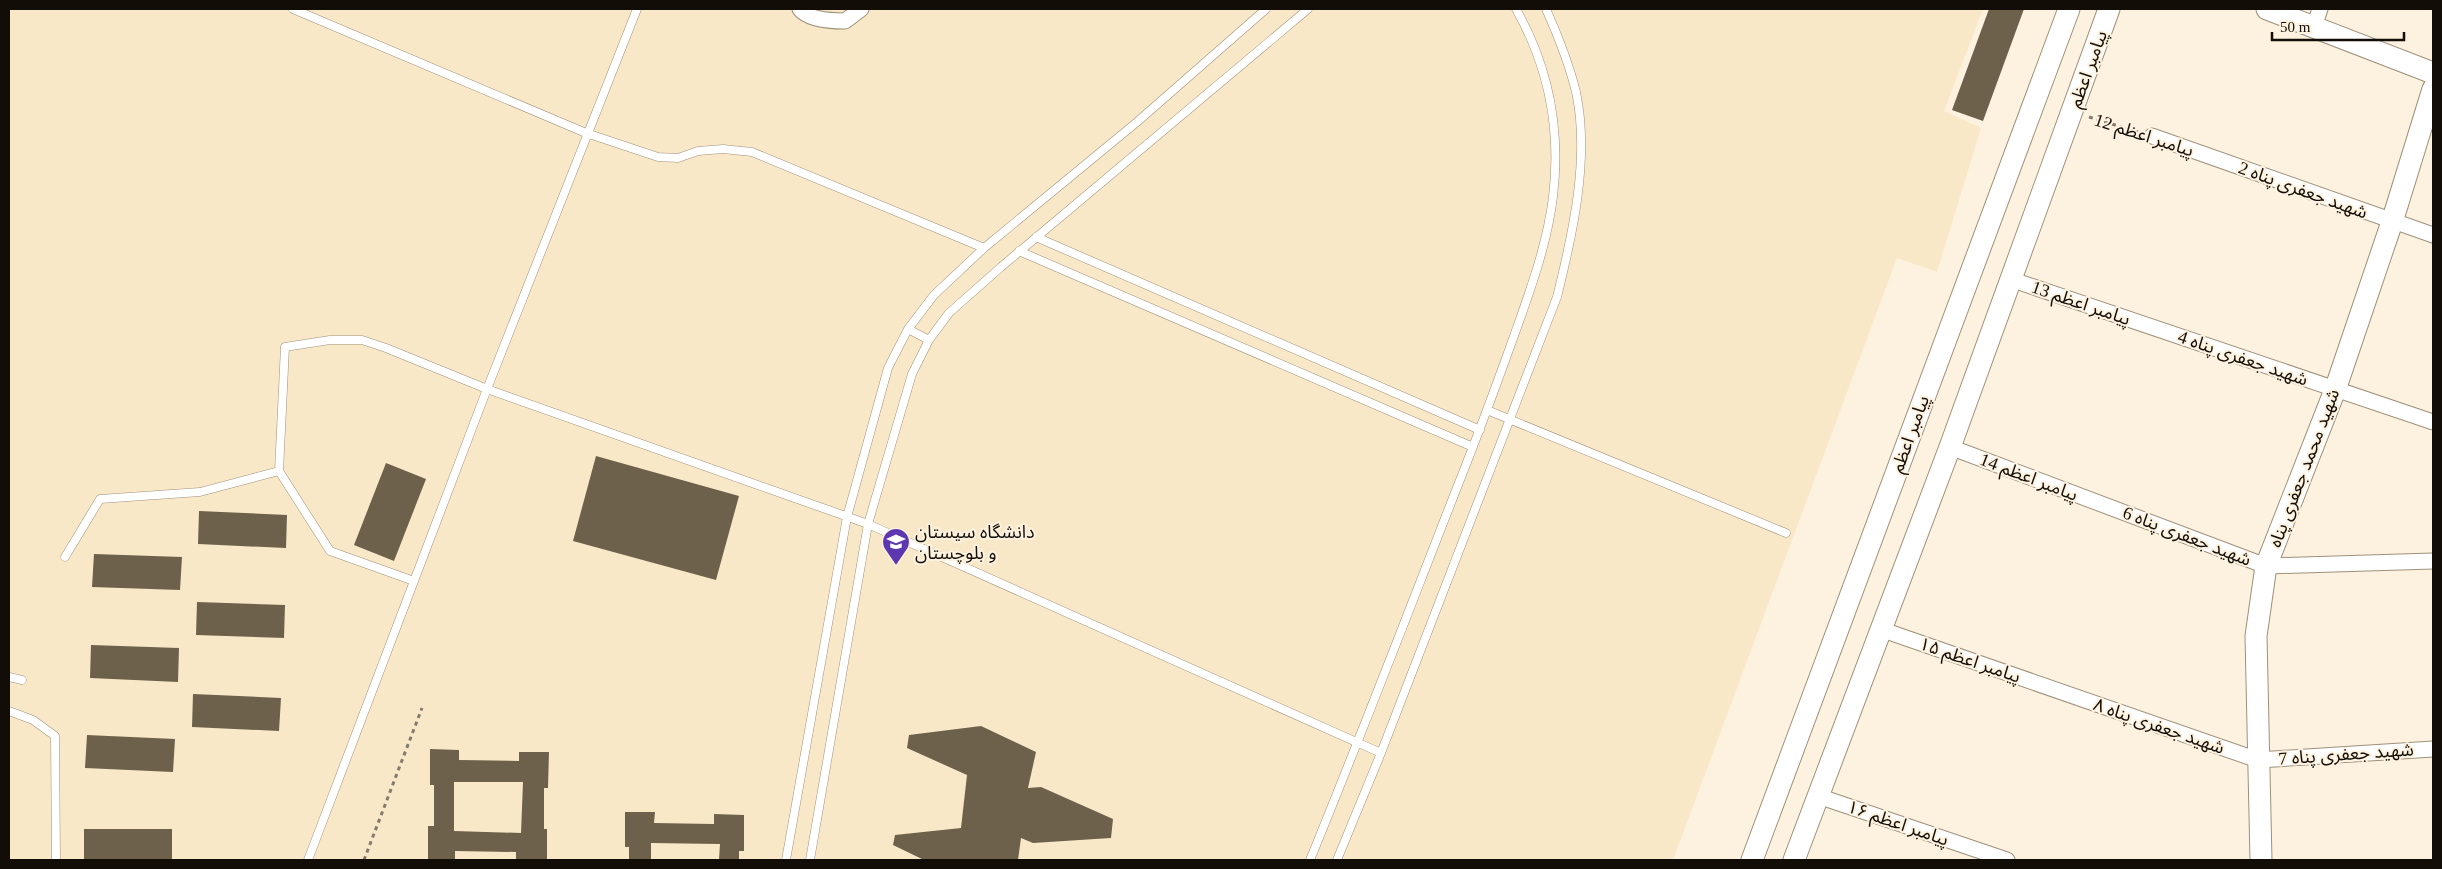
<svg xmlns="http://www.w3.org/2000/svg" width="2442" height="869" viewBox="0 0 2442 869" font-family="'Times New Roman','Noto Sans Arabic',serif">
  <rect width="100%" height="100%" fill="#fdf2df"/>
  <!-- built -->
  <path fill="#f9e8c8" d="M 9,9 L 1983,9 L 1944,111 L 1981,128 L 1937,272 L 1897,258 L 1673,860 L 9,860 Z"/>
  <!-- building -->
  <path fill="#6d614c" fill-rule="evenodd" d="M 1989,9 L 2024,9 L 1983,121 L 1952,110 Z
    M 596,456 L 739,496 L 716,580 L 573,541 Z
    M 386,463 L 426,479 L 394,561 L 354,545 Z
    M 199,511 L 287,515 L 286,548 L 198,544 Z
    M 94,554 L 182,557 L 180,590 L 92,587 Z
    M 197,602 L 285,605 L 284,638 L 196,635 Z
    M 91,645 L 179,648 L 178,682 L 90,678 Z
    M 193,694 L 281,698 L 279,731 L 192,727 Z
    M 981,726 L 1036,752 L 1028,788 L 1041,787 L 1113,819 L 1111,838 L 1033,843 L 1021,838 L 1018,860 L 924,860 L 893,845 L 895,835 L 961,828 L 967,775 L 907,748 L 909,735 Z
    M 87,735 L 175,739 L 173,772 L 85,768 Z
    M 430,749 L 459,750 L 459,760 L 519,761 L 519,752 L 549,752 L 548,788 L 544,788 L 544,829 L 547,829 L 547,860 L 516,860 L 516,852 L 455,851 L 455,860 L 428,860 L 428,826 L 434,826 L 434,785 L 430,785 ZM 454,782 L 523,782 L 521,833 L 454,831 Z
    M 625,812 L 655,812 L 654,823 L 714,824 L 714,814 L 744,815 L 744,851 L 739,851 L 739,860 L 719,860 L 720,844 L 651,843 L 651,860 L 629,860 L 629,847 L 625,847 Z
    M 84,829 L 172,829 L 172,860 L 84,860 Z"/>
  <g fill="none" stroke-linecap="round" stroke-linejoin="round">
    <defs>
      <path id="lane" d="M 293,9 L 586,133 L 658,157 L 678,158 L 698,151 L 723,149 L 752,152 L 984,248
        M 1036,237 L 1480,430
        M 1019,251 L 1473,447
        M 908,329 L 929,340
        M 1487,410 L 1786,533
        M 65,557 L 100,499 L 200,492 L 279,471
        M 414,581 L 330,551 L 279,471 L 285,347 L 330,340 L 362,340 L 386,348 L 487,389 L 868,524 L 1381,753
        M 9,677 L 22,680
        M 9,711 L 33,720 L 55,736 L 56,860
        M 308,860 L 487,389 L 637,9
        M 786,860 L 847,517 L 888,368 L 908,329 L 934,295 L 984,248 L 1137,122 L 1266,9
        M 810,860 L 868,524 L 912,374 L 929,340 L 949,313 L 1001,267 L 1308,9
        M 1310,860 C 1361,736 1409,610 1458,485 C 1478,435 1496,386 1514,336 C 1530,291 1547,245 1553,197 C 1561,130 1549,67 1516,9
        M 1337,860 L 1381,753 L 1557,297 C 1573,233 1590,157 1576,92 C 1569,63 1558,36 1546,9"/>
      <path id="street" d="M 800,9 C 809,20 831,21 845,21 L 861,9
        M 2314,27 L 2320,9
        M 2152,136 L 2433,235
        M 2010,279 L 2433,422
        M 1950,447 L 2266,566 L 2433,561
        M 1880,629 L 2258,760 L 2433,749
        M 1818,796 L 2007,860"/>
      <path id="secondary" d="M 2267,9 L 2433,73
        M 1752,860 L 2069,9
        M 1794,860 L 1950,447 L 2109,9
        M 2261,860 L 2256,636 L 2266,566 L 2335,390 L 2392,222 L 2433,89"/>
    </defs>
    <!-- lane casing -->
    <use href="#lane" stroke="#9e917b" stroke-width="9"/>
    <!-- street casing -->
    <use href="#street" stroke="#9e917b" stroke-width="17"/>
    <!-- secondary casing -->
    <use href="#secondary" stroke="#9e917b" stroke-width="23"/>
    <!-- path -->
    <path stroke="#837b6e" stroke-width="3" stroke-dasharray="4 4" stroke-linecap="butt" d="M 2089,117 L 2138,132
      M 364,860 L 422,708"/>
    <!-- lane -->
    <use href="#lane" stroke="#fff" stroke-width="8"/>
    <!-- street -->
    <use href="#street" stroke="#fff" stroke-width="15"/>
    <!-- secondary -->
    <use href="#secondary" stroke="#fff" stroke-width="21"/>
  </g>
  <!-- icons -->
  <defs>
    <symbol id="university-pin" viewBox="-11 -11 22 30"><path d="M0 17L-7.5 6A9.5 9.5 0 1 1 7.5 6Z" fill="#5d37af" stroke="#fdf2df"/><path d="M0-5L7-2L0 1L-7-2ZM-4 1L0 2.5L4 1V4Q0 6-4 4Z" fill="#fff"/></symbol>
  </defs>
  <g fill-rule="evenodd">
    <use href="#university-pin" x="880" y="526" width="32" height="43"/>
  </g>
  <g text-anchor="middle" stroke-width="4" stroke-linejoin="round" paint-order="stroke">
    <!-- street labels -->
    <g font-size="18" fill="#120d06" stroke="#fdf2df">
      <text transform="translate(2088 69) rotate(-70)" y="6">پیامبر اعظم</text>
      <text transform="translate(2144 135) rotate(18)" y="6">پیامبر اعظم 12</text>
      <text transform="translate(2303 190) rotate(20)" y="6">شهید جعفری پناه 2</text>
      <text transform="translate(2081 303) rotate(19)" y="6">پیامبر اعظم 13</text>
      <text transform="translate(2243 358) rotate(19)" y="6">شهید جعفری پناه 4</text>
      <text transform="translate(1910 434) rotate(-70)" y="6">پیامبر اعظم</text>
      <text transform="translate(2304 468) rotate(-69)" y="6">شهید محمد جعفری پناه</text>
      <text transform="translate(2029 477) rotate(21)" y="6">پیامبر اعظم 14</text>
      <text transform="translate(2187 536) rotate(21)" y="6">شهید جعفری پناه 6</text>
      <text transform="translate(1970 660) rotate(19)" y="6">پیامبر اعظم ۱۵</text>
      <text transform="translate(2159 726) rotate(19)" y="6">شهید جعفری پناه ۸</text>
      <text transform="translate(2346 754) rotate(-4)" y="6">شهید جعفری پناه 7</text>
      <text transform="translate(1898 823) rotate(19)" y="6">پیامبر اعظم ۱۶</text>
    </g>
    <!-- poi labels -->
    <g font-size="18" fill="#120d06" stroke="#fdf2df" text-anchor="start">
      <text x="915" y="538">دانشگاه سیستان<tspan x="915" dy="21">و بلوچستان</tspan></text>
    </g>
  </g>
  <!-- border -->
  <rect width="2442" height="869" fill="none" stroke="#120d06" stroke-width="20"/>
  <!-- scale -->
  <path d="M2272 32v8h132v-8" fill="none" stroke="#120d06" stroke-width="2.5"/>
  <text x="2280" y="32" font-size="15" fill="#120d06" stroke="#fdf2df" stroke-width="4" paint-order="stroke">50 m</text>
</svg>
